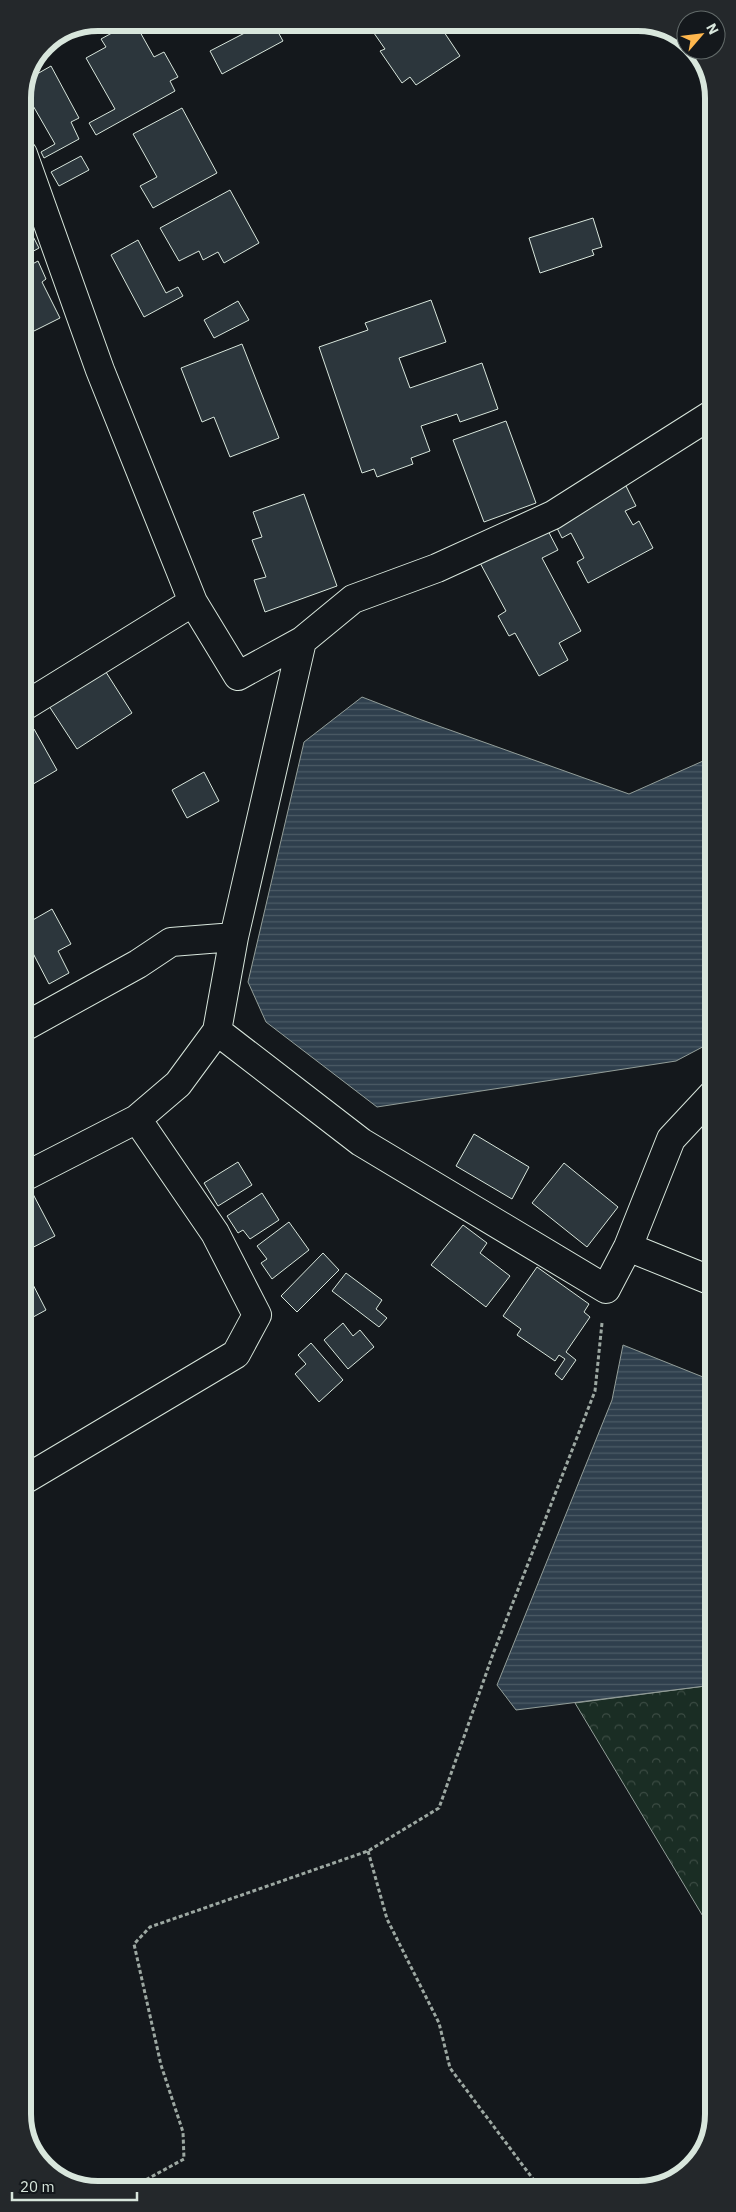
<svg xmlns="http://www.w3.org/2000/svg" width="736" height="2212" viewBox="0 0 736 2212" font-family="'IBM Plex Sans',sans-serif">
  <defs>
    <pattern id="forest-crowns" width="20" height="18" patternUnits="userSpaceOnUse" patternTransform="scale(1.25)"><rect width="20" height="18" fill="#1a2d24"/><path d="M2 6a3 3 0 1 1 6 0M12 15a3 3 0 1 1 6 0" fill="none" stroke="#3b4b43"/></pattern>
    <pattern id="water-rules" width="6" height="5" patternUnits="userSpaceOnUse" patternTransform="scale(1.25)"><rect width="6" height="5" fill="#2f3f4d"/><path d="M0 2.5h6" fill="none" stroke="#4c5b66"/></pattern>
  </defs>
  <rect width="100%" height="100%" fill="#14181c"/>
  <!-- forest -->
  <path fill="url(#forest-crowns)" stroke="#939e99" d="M 713,1685 L 713,1933 L 575,1703 Z"/>
  <!-- water -->
  <path fill="url(#water-rules)" stroke="#939e99" d="M 362,697 L 419,719 L 629,794 L 712,757 L 712,1042 L 676,1061 L 377,1107 L 266,1022 L 248,982 L 304,742 Z
    M 623,1345 L 713,1381 L 713,1685 L 516,1710 L 497,1685 L 612,1400 Z"/>
  <!-- building -->
  <path fill="#2c363c" stroke="#d8e6dc" d="M 130,23 L 135,23 L 154,57 L 164,52 L 178,77 L 170,81 L 175,91 L 96,135 L 89,123 L 115,109 L 86,58 L 106,47 L 101,39 Z
    M 264,23 L 273,23 L 283,41 L 222,74 L 210,51 Z
    M 367,23 L 438,23 L 460,56 L 416,85 L 410,77 L 402,83 L 380,51 L 385,49 Z
    M 51,66 L 79,118 L 71,122 L 79,139 L 44,158 L 41,152 L 55,144 L 24,90 L 30,78 Z
    M 182,108 L 217,173 L 153,208 L 140,186 L 157,177 L 133,134 Z
    M 81,156 L 89,170 L 59,186 L 51,172 Z
    M 230,190 L 259,243 L 224,263 L 218,252 L 203,260 L 199,251 L 179,261 L 160,228 Z
    M 23,217 L 39,248 L 23,257 Z
    M 593,218 L 602,247 L 592,250 L 594,255 L 540,273 L 529,238 Z
    M 138,240 L 166,293 L 178,287 L 183,296 L 144,317 L 111,255 Z
    M 38,261 L 46,279 L 42,282 L 60,318 L 24,336 L 23,269 Z
    M 431,300 L 446,342 L 399,358 L 410,388 L 482,363 L 498,409 L 460,422 L 457,414 L 421,426 L 430,451 L 411,458 L 413,464 L 377,477 L 374,469 L 362,473 L 319,347 L 368,330 L 365,323 Z
    M 238,301 L 249,320 L 214,338 L 204,320 Z
    M 242,344 L 279,438 L 230,457 L 214,417 L 202,422 L 181,368 Z
    M 506,421 L 536,503 L 484,522 L 453,440 Z
    M 624,482 L 636,506 L 625,511 L 633,525 L 639,521 L 653,548 L 588,583 L 577,562 L 584,558 L 571,533 L 562,538 L 553,520 Z
    M 304,494 L 337,586 L 265,612 L 254,580 L 266,577 L 252,540 L 262,537 L 253,512 Z
    M 545,525 L 558,550 L 542,558 L 581,631 L 559,643 L 568,660 L 539,676 L 515,633 L 509,636 L 498,616 L 506,611 L 479,561 Z
    M 104,669 L 132,713 L 77,749 L 49,706 Z
    M 34,729 L 57,770 L 23,790 L 23,735 Z
    M 204,772 L 219,801 L 187,818 L 172,790 Z
    M 52,909 L 71,944 L 58,951 L 69,973 L 49,984 L 24,936 L 24,925 Z
    M 24,952 L 32,969 L 24,973 Z
    M 24,977 L 32,993 L 24,997 Z
    M 474,1134 L 529,1167 L 512,1199 L 456,1166 Z
    M 238,1162 L 252,1185 L 218,1206 L 204,1183 Z
    M 564,1163 L 618,1207 L 587,1247 L 532,1203 Z
    M 262,1193 L 279,1220 L 250,1239 L 243,1230 L 238,1233 L 227,1216 Z
    M 33,1194 L 55,1236 L 24,1252 L 24,1198 Z
    M 289,1222 L 309,1250 L 272,1279 L 261,1263 L 267,1259 L 257,1246 Z
    M 463,1225 L 487,1243 L 480,1253 L 510,1276 L 486,1307 L 431,1265 Z
    M 323,1253 L 339,1270 L 297,1312 L 281,1296 Z
    M 537,1267 L 589,1304 L 584,1312 L 590,1317 L 566,1352 L 576,1360 L 562,1380 L 555,1374 L 565,1359 L 559,1355 L 555,1361 L 517,1335 L 521,1329 L 503,1316 Z
    M 26,1271 L 46,1310 L 24,1322 L 24,1272 Z
    M 346,1273 L 382,1300 L 376,1309 L 387,1318 L 379,1327 L 332,1291 Z
    M 343,1323 L 353,1336 L 360,1330 L 374,1347 L 348,1369 L 324,1340 Z
    M 311,1343 L 343,1380 L 319,1402 L 295,1374 L 306,1364 L 298,1355 Z"/>
  <g fill="none" stroke-linecap="round" stroke-linejoin="round">
    <defs>
      <path id="minor" d="M 23,154 L 100,370 L 193,602 L 238,676 L 302,641 L 353,599 L 437,568 L 553,515 L 711,415
        M 23,707 L 193,602
        M 24,1027 L 138,964 L 171,942 L 234,937
        M 217,1031 L 361,1142 L 606,1289 L 628,1247 L 671,1139 L 712,1095
        M 24,1177 L 137,1119 L 178,1084 L 217,1031 L 234,937 L 302,641
        M 628,1247 L 712,1281
        M 24,1480 L 236,1354 L 257,1315 L 215,1233 L 137,1119"/>
    </defs>
    <!-- minor casing -->
    <use href="#minor" stroke="#d8e6dc" stroke-width="30"/>
    <!-- path -->
    <path stroke="#9da8a2" stroke-width="3" stroke-dasharray="4 2.5" stroke-linecap="butt" d="M 368,1851 L 387,1919 L 439,2023 L 450,2068 L 539,2187
      M 129,2189 L 184,2159 L 183,2132 L 161,2065 L 134,1944 L 150,1927 L 368,1851 L 439,1808 L 493,1654 L 595,1391 L 602,1323"/>
    <!-- minor -->
    <use href="#minor" stroke="#14181c" stroke-width="28"/>
  </g>
  <!-- crop -->
  <path d="M0 0H736V2212H0ZM98 31H638A67 67 0 0 1 705 98V2114A67 67 0 0 1 638 2181H98A67 67 0 0 1 31 2114V98A67 67 0 0 1 98 31Z" fill="#24282b" fill-rule="evenodd"/>
  <path fill="none" stroke="#d8e6dc" stroke-width="6" d="M98 31H638A67 67 0 0 1 705 98V2114A67 67 0 0 1 638 2181H98A67 67 0 0 1 31 2114V98A67 67 0 0 1 98 31Z"/>
  <!-- north arrow -->
  <g transform="translate(701 35) rotate(62)"><circle r="24" fill="#14181c" stroke="#626a69"/>
  <path d="M0-4L9 19L0 12L-9 19Z" fill="#ffb74d"/>
  <text y="-8" font-size="14" font-weight="bold" text-anchor="middle" fill="#d8e6dc">N</text>
  </g>
  <!-- scale -->
  <path d="M12 2192v8h125v-8" fill="none" stroke="#d8e6dc" stroke-width="2.5"/>
  <text x="20" y="2192" font-size="15" fill="#d8e6dc" stroke="#14181c" stroke-width="4" paint-order="stroke">20 m</text>
</svg>
